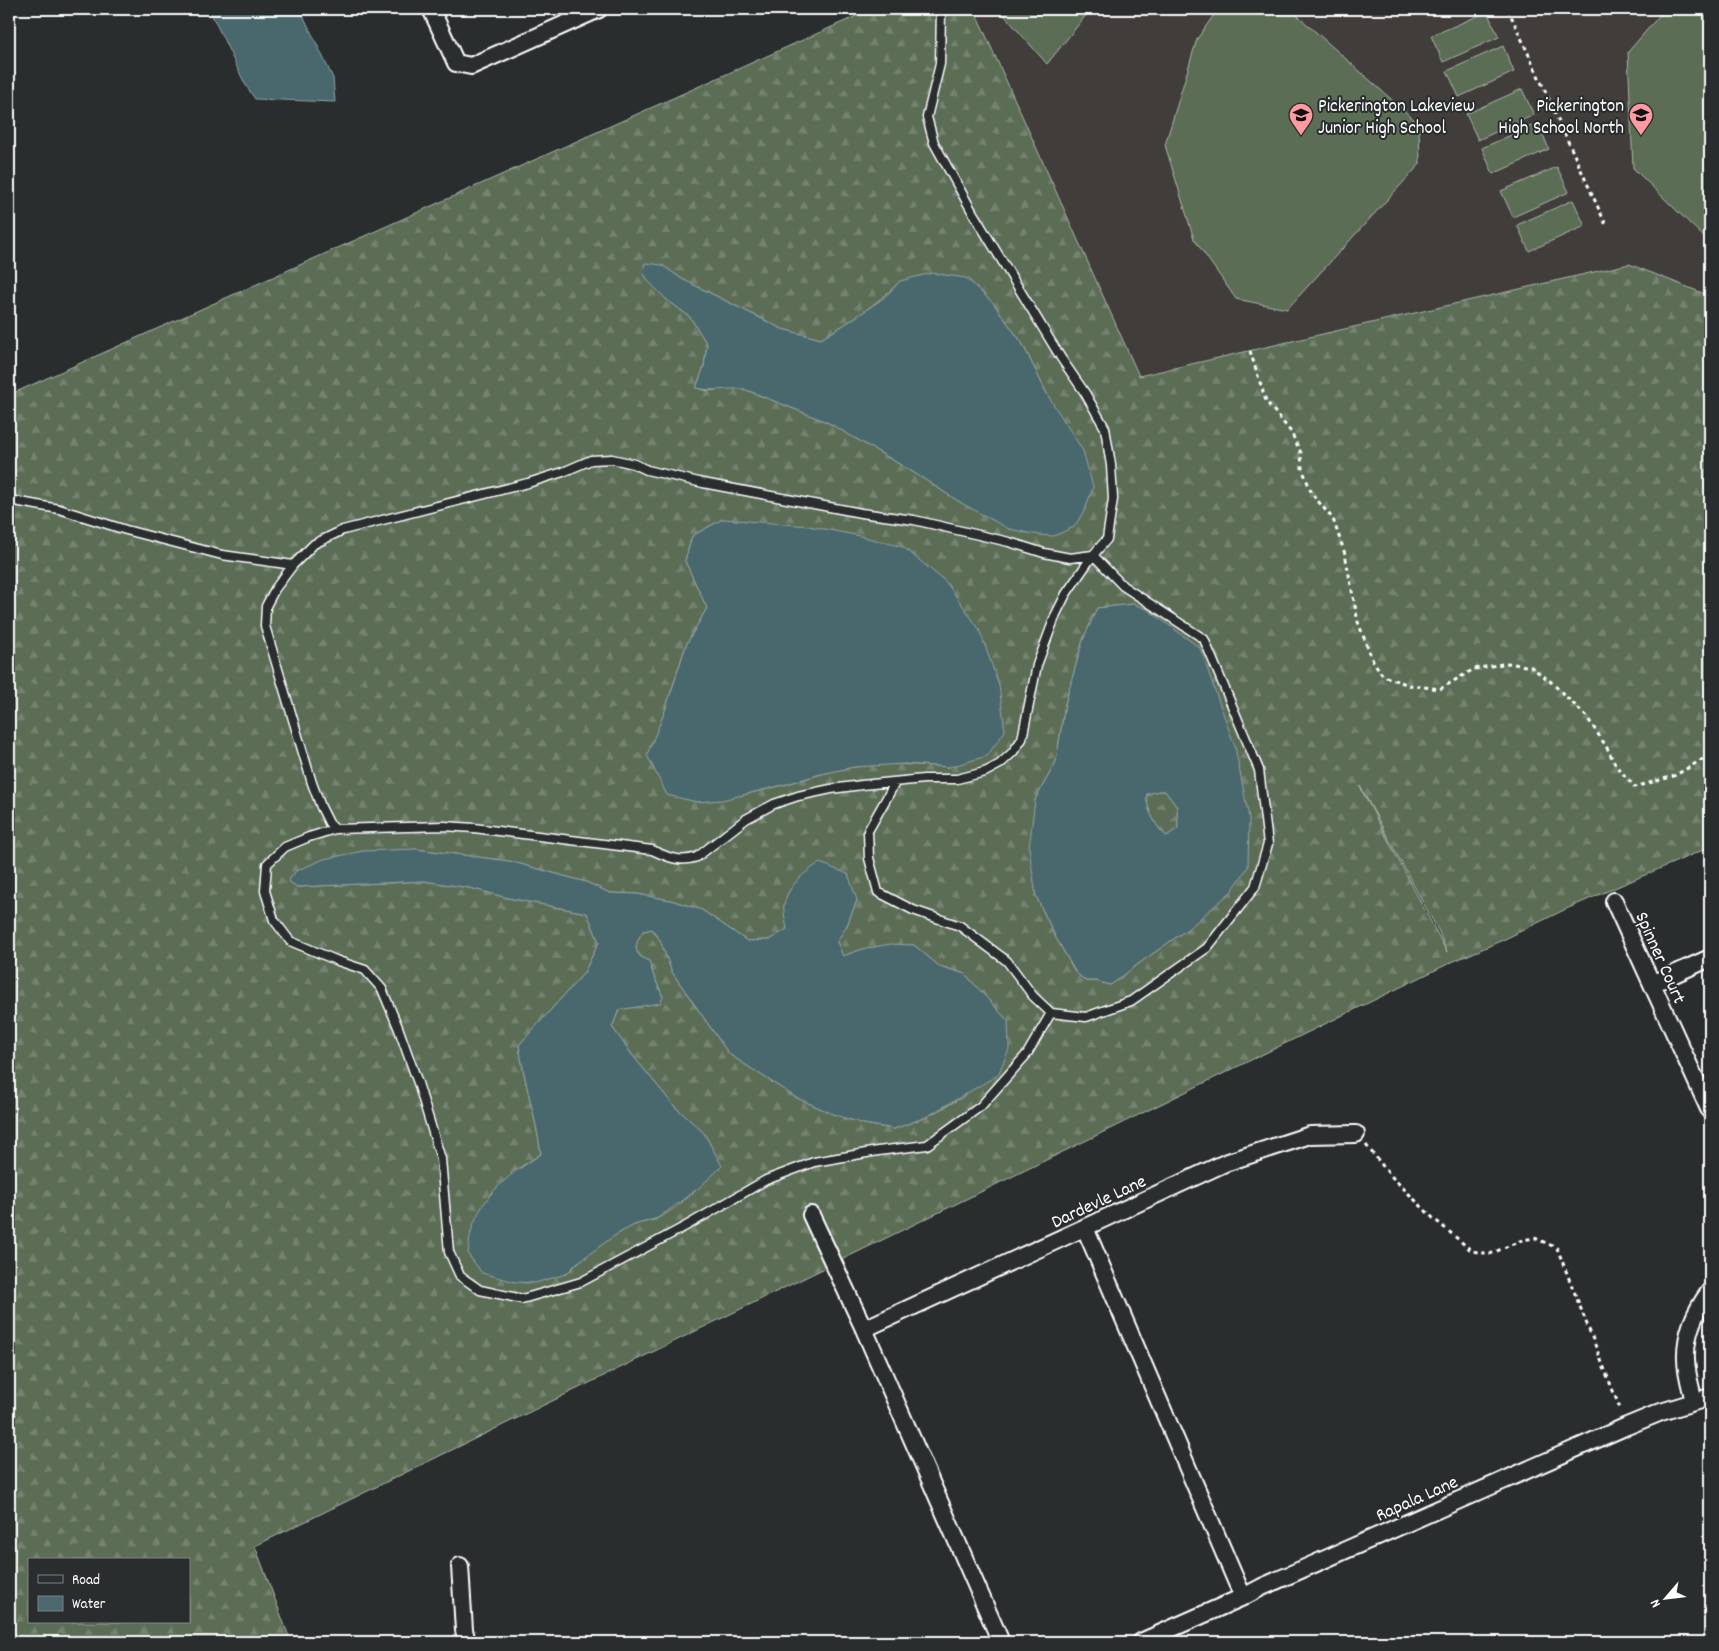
<svg xmlns="http://www.w3.org/2000/svg" width="1719" height="1651" viewBox="0 0 1719 1651" font-family="Dekko,sans-serif">
  <defs>
    <pattern id="forest-firs" width="22" height="20" patternUnits="userSpaceOnUse" patternTransform="scale(1.25)"><rect width="22" height="20" fill="#5c6d57"/><path d="M5 1l3.5 6h-7zM16 11l3.5 6h-7z" fill="#748370"/></pattern>
  </defs>
  <rect width="100%" height="100%" fill="#2a2d2e"/>
  <filter id="ink" filterUnits="userSpaceOnUse"><feTurbulence type="fractalNoise" baseFrequency=".02" numOctaves="2"/><feDisplacementMap in="SourceGraphic" scale="10" xChannelSelector="R" yChannelSelector="G"/><feConvolveMatrix kernelMatrix="1 2 1 2 8 2 1 2 1" color-interpolation-filters="sRGB"/></filter>
  <g filter="url(#ink)">
    <!-- built -->
    <path fill="#3f3c3b" d="M 974,9 L 1710,9 L 1710,296 L 1629,264 L 1139,376 Z"/>
    <!-- forest -->
    <path fill="url(#forest-firs)" stroke="#aeb6ab" fill-rule="evenodd" d="M 872,9 L 974,9 L 1139,376 L 1629,264 L 1710,296 L 1710,847 L 1566,909 L 1503,940 L 1452,962 L 255,1546 L 291,1642 L 9,1642 L 9,395 ZM 662,265 L 682,279 L 782,329 L 821,339 C 849,322 877,305 900,281 L 993,303 L 1022,343 L 1047,394 L 963,504 L 908,469 L 827,422 L 744,389 L 729,388 L 709,391 L 696,388 L 704,367 L 707,344 L 690,317 L 666,299 ZM 723,519 L 950,767 C 918,765 886,762 854,767 C 831,770 809,778 787,784 C 757,792 727,799 697,802 L 648,756 L 665,711 L 686,645 L 707,608 L 685,561 L 692,536 ZM 1133,604 L 1147,610 L 1200,648 L 1189,928 L 1134,967 L 1119,979 L 1110,985 L 1096,981 L 1086,981 L 1076,973 L 1055,936 L 1036,896 L 1035,800 L 1056,762 L 1065,704 L 1083,640 L 1097,608 ZM 1360,786 L 1439,932 L 1447,952 L 1360,787 ZM 416,849 L 508,861 L 586,882 L 610,893 L 637,894 L 670,900 L 702,910 L 747,941 L 769,940 L 787,929 L 784,905 L 857,900 L 847,925 L 837,942 L 843,956 L 863,949 L 914,945 L 939,966 L 965,974 L 1008,1021 L 963,1097 L 926,1117 L 894,1129 L 864,1124 L 833,1114 L 795,1097 L 729,1054 L 672,972 L 660,939 L 652,929 L 643,931 C 634,944 632,955 649,961 L 653,974 L 663,997 L 619,1010 L 612,1027 L 633,1056 L 675,1107 L 704,1133 L 721,1166 C 704,1183 680,1207 658,1218 C 650,1222 640,1222 632,1226 C 609,1237 584,1256 566,1274 L 511,1173 L 541,1154 C 536,1117 524,1082 519,1045 L 584,973 L 599,942 L 587,913 L 508,898 L 470,888 L 424,881 L 297,887 L 288,881 L 296,871 ZM 29,1560 L 189,1560 L 189,1622 L 29,1622 Z
      M 1159,791 L 1165,791 L 1177,807 L 1178,828 L 1167,836 C 1158,832 1144,805 1147,794 Z"/>
    <!-- pitch -->
    <path fill="#5c6d57" stroke="#aeb6ab" d="M 1002,9 L 1091,9 L 1047,64 L 1005,16 Z
      M 1218,9 L 1290,9 L 1419,124 L 1420,164 L 1287,309 L 1236,299 L 1194,239 L 1165,145 L 1197,39 Z
      M 1665,9 L 1710,9 L 1710,243 L 1633,168 L 1628,52 Z
      M 1487,12 L 1499,37 L 1443,62 L 1431,36 Z
      M 1503,46 L 1514,72 L 1459,97 L 1447,71 Z
      M 1522,89 L 1534,115 L 1478,140 L 1466,114 Z
      M 1538,123 L 1549,149 L 1493,174 L 1482,148 Z
      M 1557,167 L 1569,192 L 1513,217 L 1501,191 Z
      M 1573,200 L 1585,226 L 1529,251 L 1517,225 Z"/>
    <!-- water -->
    <path fill="#4a686d" stroke="#92a4a7" fill-rule="evenodd" d="M 209,9 L 300,9 L 333,78 L 335,102 L 255,99 L 245,84 Z
      M 645,263 L 662,265 L 682,279 L 782,329 L 821,339 L 847,323 L 885,297 L 900,281 L 931,273 L 966,278 L 993,303 L 1022,343 L 1047,394 L 1083,451 L 1093,487 L 1085,510 L 1074,527 L 1054,536 L 1039,535 L 1009,529 L 963,504 L 908,469 L 827,422 L 744,389 C 726,388 713,392 696,388 L 704,367 L 707,344 L 690,317 L 666,299 L 648,281 L 643,272 Z
      M 723,519 L 809,526 L 860,536 L 903,547 L 946,582 L 979,629 L 999,685 L 1005,731 L 987,756 L 950,767 L 905,764 L 854,767 L 817,775 L 787,784 L 722,800 L 697,802 L 667,795 L 647,755 L 665,711 L 686,645 L 707,608 L 685,561 L 692,536 Z
      M 1133,604 L 1147,609 L 1200,648 L 1235,747 L 1249,818 L 1248,867 L 1232,891 L 1189,928 L 1134,967 L 1119,979 L 1110,985 L 1096,981 L 1086,981 L 1076,973 L 1055,936 L 1036,896 L 1029,848 L 1035,800 L 1056,762 L 1065,704 L 1083,640 L 1097,608 ZM 1159,791 L 1165,791 L 1177,807 L 1178,828 L 1167,836 C 1158,832 1144,805 1147,794 Z
      M 416,849 L 509,861 L 586,882 L 610,893 L 637,894 L 670,900 L 702,910 L 747,941 L 769,940 L 787,929 C 786,922 783,912 784,905 C 787,887 805,871 820,863 L 848,874 L 857,900 L 847,925 L 837,942 L 843,956 L 863,949 L 891,944 L 914,945 L 939,966 L 965,974 L 1008,1021 L 1009,1049 L 998,1075 L 926,1117 L 894,1129 L 864,1124 L 833,1114 L 795,1097 L 729,1054 L 672,972 L 660,940 L 652,929 L 643,931 C 634,944 632,955 649,961 L 653,974 L 663,997 L 660,1003 L 619,1010 L 612,1027 L 633,1056 L 675,1107 L 704,1133 L 722,1166 L 700,1187 L 658,1218 L 634,1225 L 614,1236 L 577,1263 L 566,1274 L 535,1283 L 515,1282 L 482,1273 L 468,1254 C 469,1244 470,1232 474,1223 C 488,1188 512,1174 541,1154 C 536,1117 524,1082 519,1045 L 584,973 L 599,942 L 587,913 L 508,898 L 470,888 L 424,881 L 297,887 L 288,881 L 296,871 L 324,859 L 363,851 Z"/>
    <g fill="none" stroke-linecap="round" stroke-linejoin="round">
      <defs>
        <path id="lane" d="M 941,9 L 940,64 L 927,117 L 934,143 L 973,213 L 1061,358 L 1085,393 L 1105,428 L 1111,465 L 1113,499 L 1107,539 L 1093,555 L 1066,594 L 1056,614 L 1037,665 L 1022,739 L 1013,752 L 1000,764 L 985,772 L 957,779 L 924,779 L 862,785 L 831,789 L 798,796 L 774,804 L 746,819 L 697,857 C 680,863 667,857 652,850 L 474,828 L 444,826 L 335,829 L 329,823 L 321,807 L 312,783 L 265,626 L 266,606 L 275,589 L 293,565 L 314,544 L 343,530 L 528,483 L 563,472 L 591,460 L 612,459 L 634,464 L 647,470 L 703,483 L 861,513 L 914,520 L 1009,542 L 1044,553 L 1070,558 L 1093,555
          M 9,500 L 59,509 L 126,530 L 222,555 L 293,565
          M 895,783 L 868,831 L 869,858 L 878,892 L 913,910 L 960,926 L 1007,961 L 1033,996 L 1051,1013 L 1086,1017 L 1131,1001 L 1207,948 L 1255,887 L 1268,844 L 1259,770 L 1204,639 L 1123,586 L 1093,555
          M 335,829 L 309,837 L 285,847 L 267,864 L 265,891 L 274,920 L 290,941 L 338,961 L 365,970 L 382,989 L 398,1027 L 418,1083 L 441,1159 L 449,1252 L 460,1276 L 480,1290 L 522,1299 L 581,1282 L 686,1226 L 766,1180 L 814,1162 L 878,1151 L 927,1145 L 981,1106 L 1027,1054 L 1051,1013"/>
        <path id="street" d="M 431,9 L 456,63 L 471,66 L 599,9
          M 1614,901 L 1710,1111
          M 1652,984 L 1710,958
          M 811,1215 L 864,1329 L 1001,1642
          M 1085,1228 L 1243,1597
          M 864,1329 L 1225,1163 L 1310,1135 L 1356,1134
          M 1694,1401 C 1691,1388 1686,1373 1686,1359 C 1685,1334 1695,1311 1710,1291
          M 460,1566 L 464,1630 L 467,1642
          M 1141,1642 L 1243,1597 L 1262,1587 L 1627,1426 L 1661,1412 L 1710,1397"/>
      </defs>
      <!-- lane casing -->
      <use href="#lane" stroke="#fff" stroke-width="11"/>
      <!-- street casing -->
      <use href="#street" stroke="#fff" stroke-width="20"/>
      <!-- path -->
      <path stroke="#fff" stroke-width="3" stroke-dasharray="4 4" stroke-linecap="butt" d="M 1508,9 L 1606,225
        M 1250,351 L 1266,401 L 1291,432 L 1301,453 L 1302,468 L 1312,494 L 1333,519 L 1345,554 L 1358,622 L 1372,659 L 1383,676 L 1409,685 L 1440,689 L 1474,669 L 1508,663 L 1531,667 L 1550,681 L 1586,716 L 1606,746 L 1616,766 L 1635,787 L 1674,776 L 1710,755
        M 1366,1145 L 1390,1175 L 1433,1218 L 1472,1251 L 1490,1254 L 1522,1240 L 1535,1238 L 1557,1248 L 1621,1411"/>
      <!-- lane -->
      <use href="#lane" stroke="#2a2d2e" stroke-width="8"/>
      <!-- street -->
      <use href="#street" stroke="#2a2d2e" stroke-width="16"/>
    </g>
  </g>
  <!-- icons -->
  <defs>
    <symbol id="school-pin" viewBox="-11 -11 22 30"><path d="M0 17L-7.5 6A9.5 9.5 0 1 1 7.5 6Z" fill="#ff9aa2" stroke="#2a2d2e"/><path d="M0-5L7-2L0 1L-7-2ZM-4 1L0 2.5L4 1V4Q0 6-4 4Z" fill="#111"/></symbol>
  </defs>
  <g fill-rule="evenodd">
    <use href="#school-pin" x="1287" y="101" width="28" height="38"/>
    <use href="#school-pin" x="1627" y="101" width="28" height="38"/>
  </g>
  <g text-anchor="middle" stroke-width="4" stroke-linejoin="round" paint-order="stroke">
    <!-- poi labels -->
    <g font-size="19" fill="#fff" stroke="#2a2d2e" text-anchor="start">
      <text x="1318" y="111">Pickerington Lakeview<tspan x="1318" dy="22">Junior High School</tspan></text>
      <text x="1624" y="111" text-anchor="end">Pickerington<tspan x="1624" dy="22">High School North</tspan></text>
    </g>
    <!-- street labels -->
    <g font-size="19" fill="#fff" stroke="#2a2d2e">
      <text transform="translate(1662 957) rotate(66)" y="7">Spinner Court</text>
      <text transform="translate(1098 1200) rotate(-25)" y="7">Dardevle Lane</text>
      <text transform="translate(1416 1497) rotate(-24)" y="7">Rapala Lane</text>
    </g>
  </g>
  <!-- margin -->
  <rect width="1719" height="1651" fill="none" stroke="#2a2d2e" stroke-width="30"/>
  <rect x="15" y="15" width="1689" height="1621" fill="none" stroke="#fff" stroke-width="2" filter="url(#ink)"/>
  <!-- legend -->
  <rect x="28" y="1558" width="162" height="65" fill="#2a2d2e" stroke="#7f8182"/>
  <rect x="38" y="1575" width="25" height="8" fill="#2a2d2e" stroke="#7f8182"/>
  <text x="72" y="1584" font-size="15" fill="#ffffff">Road</text>
  <rect x="38" y="1596" width="25" height="15" fill="#4a686d" stroke="#7f8182"/>
  <text x="72" y="1608" font-size="15" fill="#ffffff">Water</text>
  <!-- north arrow -->
  <g transform="translate(1666 1598) rotate(242)" stroke="#2a2d2e" stroke-width="4" paint-order="stroke">
  <path d="M0-4L9 19L0 12L-9 19Z" fill="#ffffff"/>
  <text y="-8" font-size="14" font-weight="bold" text-anchor="middle" fill="#ffffff">N</text>
  </g>
</svg>
